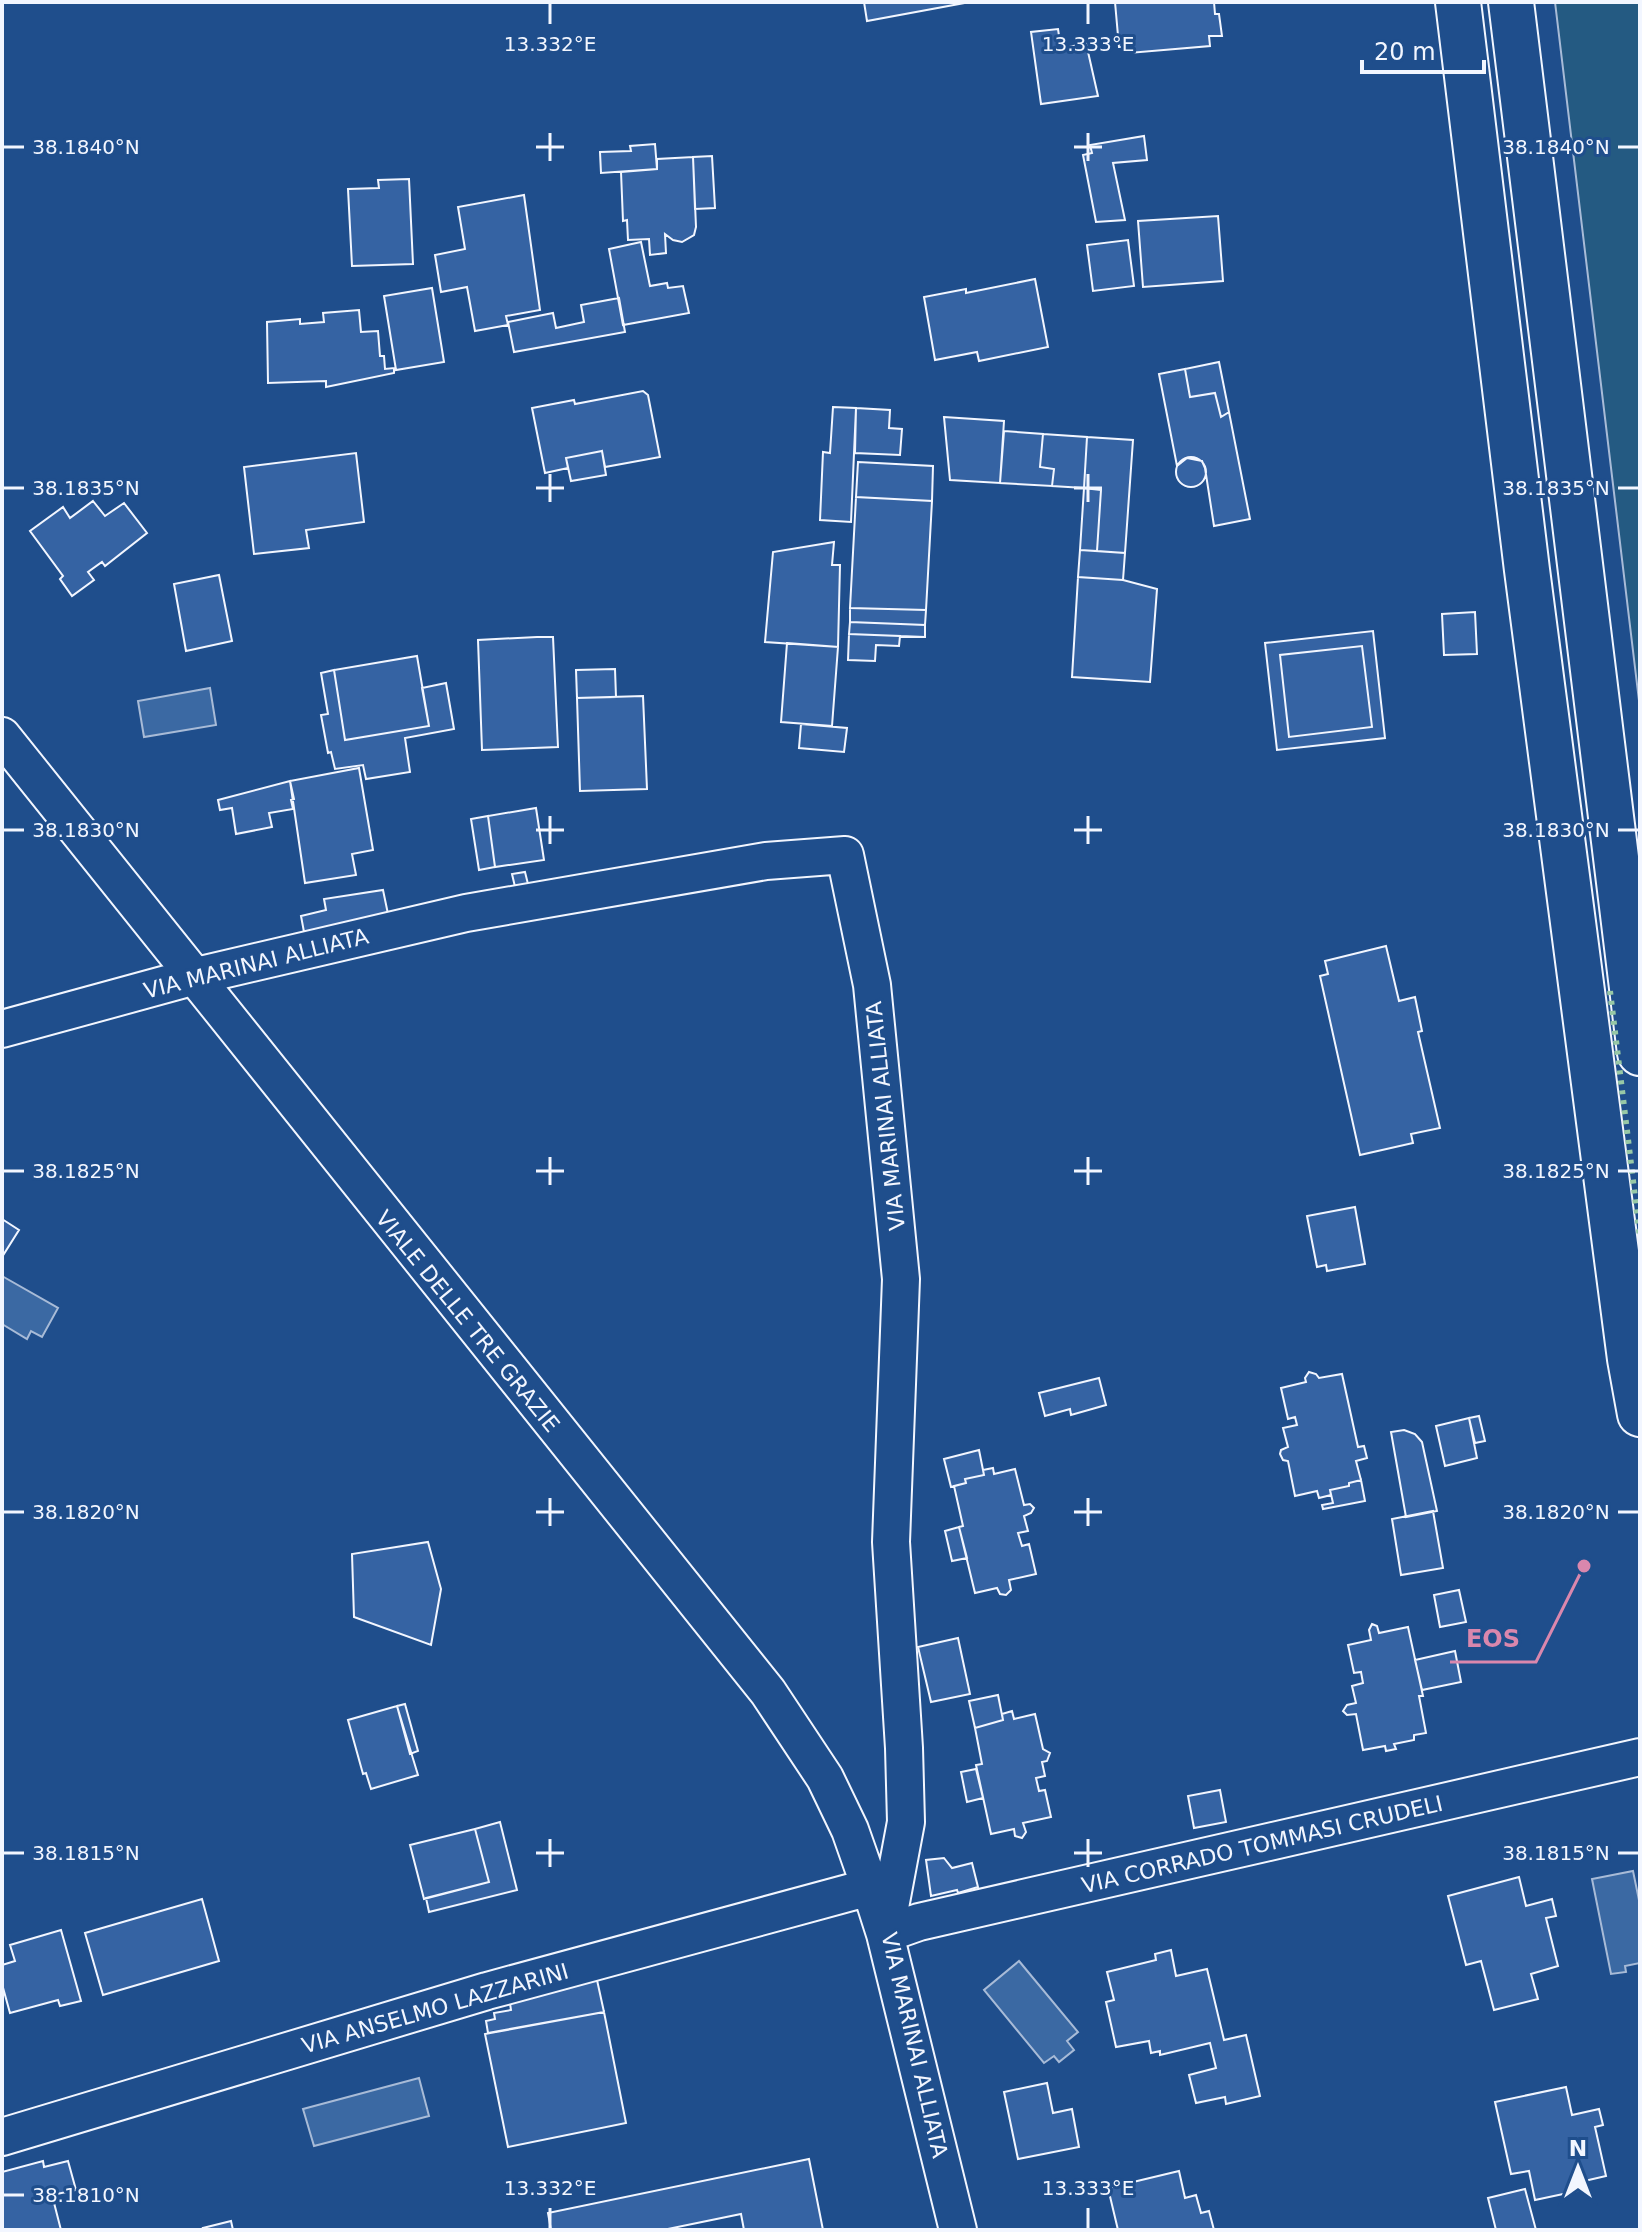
<svg xmlns="http://www.w3.org/2000/svg" width="1642" height="2232" viewBox="0 0 1642 2232" font-family="'DejaVu Sans',sans-serif">
  <rect width="100%" height="100%" fill="#1f4e8c"/>
  <!-- green -->
  <path fill="#245a82" stroke="#a8bbd7" stroke-width="2" d="M 1555,2 L 1640,2 L 1640,709 Z"/>
  <!-- water -->
  <path fill="#3b69a3" stroke="#a8bbd7" stroke-width="2" d="M 210,688 L 216,725 L 144,737 L 138,701 Z
    M 2,1276 L 58,1308 L 42,1337 L 31,1331 L 27,1339 L 2,1324 Z
    M 1633,1871 L 1640,1905 L 1640,1963 L 1625,1966 L 1626,1972 L 1611,1974 L 1592,1879 Z
    M 1019,1961 L 1078,2032 L 1067,2041 L 1074,2050 L 1059,2062 L 1054,2056 L 1044,2063 L 984,1990 Z
    M 419,2078 L 429,2116 L 314,2146 L 303,2109 Z"/>
  <!-- building -->
  <path fill="#3563a3" stroke="#f2f6ff" stroke-width="2" fill-rule="evenodd" d="M 864,2 L 970,2 L 867,21 Z
    M 1115,2 L 1214,2 L 1215,14 L 1219,14 L 1222,36 L 1209,36 L 1210,46 L 1129,53 L 1128,47 L 1119,47 Z
    M 1058,29 L 1061,49 L 1086,43 L 1098,96 L 1041,104 L 1031,32 Z
    M 1144,136 L 1147,160 L 1113,163 L 1125,220 L 1096,222 L 1083,155 L 1092,153 L 1090,145 Z
    M 655,144 L 657,169 L 601,173 L 600,152 L 631,151 L 630,146 Z
    M 712,156 L 715,208 L 695,209 L 693,157 Z
    M 693,157 L 696,227 L 694,235 L 682,242 L 673,240 L 665,234 L 666,253 L 650,255 L 649,239 L 628,240 L 627,220 L 623,221 L 621,172 L 657,169 L 657,159 Z
    M 409,179 L 413,264 L 352,266 L 348,189 L 379,188 L 378,180 Z
    M 524,195 L 540,310 L 506,316 L 508,325 L 475,331 L 467,287 L 441,292 L 435,255 L 465,249 L 458,207 Z
    M 1218,216 L 1223,281 L 1143,287 L 1138,221 Z
    M 1128,240 L 1134,286 L 1093,291 L 1087,245 Z
    M 641,242 L 650,286 L 667,283 L 668,288 L 683,286 L 689,313 L 623,325 L 609,249 Z
    M 1035,279 L 1048,347 L 979,361 L 977,352 L 935,360 L 924,297 L 966,289 L 966,293 Z
    M 432,288 L 444,362 L 396,370 L 384,296 Z
    M 619,298 L 625,332 L 514,352 L 508,322 L 553,313 L 556,328 L 584,322 L 581,305 Z
    M 359,310 L 361,332 L 378,331 L 380,356 L 384,356 L 385,369 L 394,368 L 394,373 L 326,387 L 326,381 L 268,383 L 267,322 L 300,319 L 300,324 L 324,322 L 323,313 Z
    M 1219,362 L 1229,412 L 1221,417 L 1215,393 L 1190,397 L 1185,369 Z
    M 1185,369 L 1190,397 L 1215,393 L 1221,417 L 1229,412 L 1250,519 L 1214,526 L 1205,468 L 1202,461 L 1187,458 L 1177,466 L 1159,374 Z
    M 643,391 L 648,395 L 660,457 L 605,467 L 602,451 L 566,458 L 568,468 L 545,473 L 532,408 L 574,400 L 575,404 Z
    M 833,407 L 856,408 L 851,522 L 820,520 L 823,452 L 830,453 Z
    M 856,408 L 890,410 L 889,428 L 902,429 L 900,455 L 855,453 Z
    M 944,417 L 1004,421 L 1000,483 L 950,480 Z
    M 1004,431 L 1043,434 L 1040,467 L 1054,469 L 1052,486 L 1000,483 Z
    M 1043,434 L 1087,437 L 1084,488 L 1052,486 L 1054,469 L 1040,467 Z
    M 1087,437 L 1133,440 L 1125,553 L 1097,551 L 1101,490 L 1084,488 Z
    M 602,451 L 606,475 L 571,481 L 566,458 Z
    M 356,453 L 364,522 L 306,530 L 309,548 L 254,554 L 244,467 Z
    M1176 472a15 15 0 1 1 30 0a15 15 0 1 1-30 0Z
    M 858,462 L 933,466 L 932,501 L 856,497 Z
    M 1084,488 L 1101,490 L 1097,551 L 1080,550 Z
    M 856,497 L 932,501 L 926,610 L 850,608 Z
    M 93,501 L 105,516 L 124,503 L 147,533 L 105,566 L 102,562 L 88,572 L 94,580 L 72,596 L 60,579 L 63,576 L 30,531 L 63,507 L 70,518 Z
    M 834,542 L 832,565 L 840,565 L 838,647 L 765,642 L 773,552 Z
    M 1080,550 L 1125,553 L 1123,580 L 1078,577 Z
    M 219,575 L 232,641 L 186,651 L 174,584 Z
    M 1078,577 L 1123,580 L 1157,589 L 1150,682 L 1072,677 Z
    M 850,608 L 926,610 L 925,625 L 850,622 Z
    M 1475,612 L 1477,654 L 1444,655 L 1442,614 Z
    M 850,622 L 925,625 L 925,637 L 849,634 Z
    M 1373,631 L 1385,738 L 1277,750 L 1265,643 ZM 1362,646 L 1372,727 L 1289,737 L 1280,655 Z
    M 849,634 L 900,636 L 899,646 L 876,645 L 875,661 L 848,660 Z
    M 537,637 L 553,637 L 558,747 L 482,750 L 478,640 Z
    M 787,643 L 838,647 L 832,726 L 781,722 Z
    M 1362,646 L 1372,727 L 1289,737 L 1280,655 Z
    M 417,656 L 429,726 L 345,740 L 334,670 Z
    M 615,669 L 616,697 L 577,698 L 576,670 Z
    M 334,670 L 345,740 L 429,726 L 422,688 L 446,683 L 454,729 L 405,738 L 410,772 L 366,779 L 363,765 L 335,769 L 331,752 L 328,753 L 321,715 L 328,714 L 321,673 Z
    M 643,696 L 647,789 L 580,791 L 577,698 Z
    M 801,724 L 847,728 L 844,752 L 799,748 Z
    M 359,768 L 373,850 L 352,854 L 356,875 L 305,883 L 290,781 Z
    M 290,781 L 294,799 L 291,800 L 293,809 L 269,813 L 272,827 L 236,834 L 232,808 L 220,810 L 218,800 Z
    M 536,808 L 544,860 L 495,867 L 488,816 Z
    M 488,816 L 495,867 L 479,870 L 471,819 Z
    M 525,872 L 529,888 L 516,891 L 512,874 Z
    M 383,890 L 388,914 L 304,932 L 301,916 L 326,910 L 324,899 Z
    M 1386,946 L 1399,1001 L 1415,997 L 1422,1031 L 1418,1032 L 1440,1128 L 1411,1134 L 1413,1143 L 1360,1155 L 1320,976 L 1328,974 L 1325,961 Z
    M 1355,1207 L 1365,1264 L 1327,1271 L 1326,1265 L 1317,1267 L 1307,1216 Z
    M 2,1219 L 19,1230 L 2,1257 Z
    M 1309,1372 L 1316,1374 L 1319,1378 L 1342,1374 L 1358,1447 L 1364,1446 L 1367,1458 L 1356,1461 L 1361,1480 L 1349,1483 L 1349,1486 L 1330,1490 L 1331,1495 L 1319,1498 L 1317,1491 L 1295,1496 L 1288,1461 L 1283,1460 L 1280,1454 L 1281,1450 L 1288,1447 L 1283,1428 L 1297,1425 L 1295,1417 L 1288,1419 L 1281,1388 L 1306,1382 L 1305,1378 Z
    M 1099,1378 L 1106,1405 L 1071,1415 L 1070,1409 L 1045,1416 L 1039,1393 Z
    M 1479,1416 L 1485,1441 L 1475,1443 L 1469,1418 Z
    M 1469,1418 L 1477,1458 L 1445,1466 L 1436,1426 Z
    M 1404,1430 L 1415,1434 L 1422,1442 L 1437,1511 L 1406,1517 L 1391,1432 Z
    M 979,1450 L 984,1475 L 965,1479 L 966,1483 L 951,1487 L 944,1459 Z
    M 993,1468 L 994,1474 L 1015,1469 L 1024,1505 L 1030,1504 L 1034,1508 L 1031,1513 L 1024,1516 L 1028,1531 L 1018,1533 L 1022,1546 L 1029,1544 L 1036,1574 L 1009,1580 L 1011,1590 L 1006,1595 L 1000,1594 L 997,1588 L 975,1593 L 959,1527 L 963,1526 L 954,1486 L 966,1483 L 965,1479 L 984,1475 L 983,1470 Z
    M 1361,1480 L 1365,1501 L 1323,1509 L 1322,1505 L 1333,1503 L 1330,1490 L 1349,1486 L 1349,1483 Z
    M 1433,1511 L 1443,1568 L 1401,1575 L 1392,1519 Z
    M 959,1527 L 967,1558 L 952,1561 L 945,1531 Z
    M 428,1542 L 441,1589 L 431,1645 L 354,1617 L 352,1554 Z
    M 1459,1590 L 1466,1622 L 1440,1627 L 1434,1595 Z
    M 1372,1624 L 1377,1626 L 1379,1633 L 1408,1627 L 1423,1696 L 1419,1696 L 1426,1733 L 1414,1735 L 1414,1740 L 1394,1744 L 1396,1749 L 1386,1751 L 1385,1746 L 1363,1750 L 1356,1714 L 1347,1715 L 1343,1711 L 1347,1705 L 1356,1703 L 1352,1686 L 1363,1683 L 1361,1672 L 1354,1673 L 1348,1645 L 1371,1640 L 1369,1630 Z
    M 958,1638 L 970,1694 L 931,1702 L 918,1647 Z
    M 1455,1651 L 1461,1682 L 1422,1690 L 1415,1660 Z
    M 998,1695 L 1003,1720 L 975,1728 L 969,1701 Z
    M 405,1704 L 418,1751 L 410,1754 L 397,1706 Z
    M 397,1706 L 418,1775 L 371,1789 L 366,1773 L 363,1774 L 348,1720 Z
    M 1012,1711 L 1014,1719 L 1035,1714 L 1043,1749 L 1050,1753 L 1047,1761 L 1042,1762 L 1045,1776 L 1036,1778 L 1039,1791 L 1045,1790 L 1051,1817 L 1023,1823 L 1026,1832 L 1022,1838 L 1015,1836 L 1014,1829 L 991,1834 L 976,1765 L 982,1764 L 975,1728 L 1003,1720 L 1002,1714 Z
    M 976,1769 L 983,1798 L 967,1802 L 961,1772 Z
    M 1220,1790 L 1226,1822 L 1194,1828 L 1188,1796 Z
    M 500,1822 L 517,1890 L 429,1912 L 426,1898 L 489,1882 L 475,1829 Z
    M 475,1829 L 489,1882 L 424,1899 L 410,1845 Z
    M 944,1858 L 952,1868 L 972,1863 L 978,1887 L 958,1893 L 957,1890 L 931,1896 L 926,1860 Z
    M 1519,1877 L 1526,1906 L 1552,1899 L 1556,1916 L 1546,1918 L 1558,1966 L 1531,1974 L 1538,1999 L 1494,2010 L 1481,1961 L 1466,1965 L 1448,1896 Z
    M 202,1899 L 219,1961 L 103,1995 L 85,1933 Z
    M 61,1930 L 81,2001 L 60,2006 L 58,2000 L 10,2013 L 2,1984 L 2,1965 L 15,1961 L 10,1945 Z
    M 1171,1950 L 1176,1976 L 1207,1969 L 1224,2040 L 1246,2035 L 1260,2096 L 1226,2104 L 1225,2097 L 1196,2103 L 1189,2075 L 1216,2068 L 1210,2043 L 1160,2055 L 1160,2051 L 1151,2053 L 1149,2041 L 1116,2047 L 1106,2002 L 1114,2000 L 1107,1972 L 1156,1960 L 1155,1954 Z
    M 597,1980 L 604,2012 L 488,2033 L 486,2021 L 495,2019 L 494,2013 L 511,2010 L 509,1997 Z
    M 604,2012 L 626,2123 L 508,2147 L 485,2034 Z
    M 1047,2083 L 1053,2113 L 1072,2109 L 1079,2147 L 1018,2159 L 1004,2092 Z
    M 1566,2087 L 1572,2115 L 1599,2109 L 1603,2125 L 1595,2127 L 1606,2176 L 1580,2182 L 1582,2190 L 1535,2200 L 1529,2171 L 1511,2174 L 1495,2102 Z
    M 809,2159 L 823,2230 L 744,2230 L 741,2214 L 663,2230 L 551,2230 L 548,2213 Z
    M 43,2161 L 44,2167 L 68,2161 L 76,2190 L 52,2195 L 61,2230 L 2,2230 L 2,2172 Z
    M 1179,2171 L 1185,2198 L 1196,2195 L 1201,2213 L 1209,2211 L 1214,2230 L 1118,2230 L 1108,2188 Z
    M 1525,2189 L 1536,2230 L 1496,2230 L 1488,2198 Z
    M 231,2221 L 233,2230 L 204,2230 L 203,2228 Z"/>
  <g fill="none" stroke-linecap="round" stroke-linejoin="round">
    <defs>
      <path id="minor" d="M 2,736 L 768,1692 L 825,1778 L 850,1830 L 870,1887 L 885,1934 L 958,2230
        M 2,1029 L 192,977 L 466,913 L 766,861 L 845,855 L 872,985 L 901,1279 L 891,1542 L 904,1748 L 906,1822 L 885,1934
        M 885,1934 L 919,1922 L 1640,1757
        M 2,2137 L 487,1991 L 870,1887"/>
      <path id="tertiary" d="M 1458,2 L 1527,570 L 1630,1359 L 1640,1414
        M 1511,2 L 1640,1053"/>
    </defs>
    <!-- minor casing -->
    <use href="#minor" stroke="#f2f6ff" stroke-width="40"/>
    <!-- tertiary casing -->
    <use href="#tertiary" stroke="#f2f6ff" stroke-width="48"/>
    <!-- minor -->
    <use href="#minor" stroke="#1f4e8c" stroke-width="36"/>
    <!-- tertiary -->
    <use href="#tertiary" stroke="#1f4e8c" stroke-width="44"/>
    <!-- hedge -->
    <path stroke="#97c8a6" stroke-width="6" stroke-dasharray="4 6" stroke-linecap="butt" d="M 1610,991 L 1640,1238"/>
  </g>
  <!-- ticks -->
  <path fill="none" stroke="#f2f6ff" stroke-width="3" d="M 550,4 L 550,24M 1088,4 L 1088,24M 550,133 L 550,161M 1088,133 L 1088,161M 4,147 L 24,147M 536,147 L 564,147M 1074,147 L 1102,147M 1618,147 L 1638,147M 550,474 L 550,502M 1088,474 L 1088,502M 4,488 L 24,488M 536,488 L 564,488M 1074,488 L 1102,488M 1618,488 L 1638,488M 550,816 L 550,844M 1088,816 L 1088,844M 4,830 L 24,830M 536,830 L 564,830M 1074,830 L 1102,830M 1618,830 L 1638,830M 550,1157 L 550,1185M 1088,1157 L 1088,1185M 4,1171 L 24,1171M 536,1171 L 564,1171M 1074,1171 L 1102,1171M 1618,1171 L 1638,1171M 550,1498 L 550,1526M 1088,1498 L 1088,1526M 4,1512 L 24,1512M 536,1512 L 564,1512M 1074,1512 L 1102,1512M 1618,1512 L 1638,1512M 550,1839 L 550,1867M 1088,1839 L 1088,1867M 4,1853 L 24,1853M 536,1853 L 564,1853M 1074,1853 L 1102,1853M 1618,1853 L 1638,1853M 4,2195 L 24,2195M 550,2208 L 550,2228M 1088,2208 L 1088,2228"/>
  <g text-anchor="middle" stroke-width="6" stroke-linejoin="round" paint-order="stroke">
    <!-- street labels -->
    <g font-size="22" fill="#f2f6ff" stroke="#1f4e8c">
      <text transform="translate(256 963) rotate(-14)" y="8">VIA MARINAI ALLIATA</text>
      <text transform="translate(885 1116) rotate(-96)" y="8">VIA MARINAI ALLIATA</text>
      <text transform="translate(468 1321) rotate(51)" y="8">VIALE DELLE TRE GRAZIE</text>
      <text transform="translate(1262 1844) rotate(-13)" y="8">VIA CORRADO TOMMASI CRUDELI</text>
      <text transform="translate(435 2008) rotate(-16)" y="8">VIA ANSELMO LAZZARINI</text>
      <text transform="translate(915 2045) rotate(77)" y="8">VIA MARINAI ALLIATA</text>
    </g>
  </g>
  <g font-size="20" text-anchor="middle" fill="#f2f6ff" stroke="#1f4e8c" stroke-width="6" stroke-linejoin="round" paint-order="stroke">
    <text x="550" y="51">13.332°E</text>
    <text x="1088" y="51">13.333°E</text>
    <text x="86" y="154">38.1840°N</text>
    <text x="1556" y="154">38.1840°N</text>
    <text x="86" y="495">38.1835°N</text>
    <text x="1556" y="495">38.1835°N</text>
    <text x="86" y="837">38.1830°N</text>
    <text x="1556" y="837">38.1830°N</text>
    <text x="86" y="1178">38.1825°N</text>
    <text x="1556" y="1178">38.1825°N</text>
    <text x="86" y="1519">38.1820°N</text>
    <text x="1556" y="1519">38.1820°N</text>
    <text x="86" y="1860">38.1815°N</text>
    <text x="1556" y="1860">38.1815°N</text>
    <text x="550" y="2195">13.332°E</text>
    <text x="1088" y="2195">13.333°E</text>
    <text x="86" y="2202">38.1810°N</text>
  </g>
  <!-- callouts -->
  <path fill="none" stroke="#da87ad" stroke-width="3" d="M1584 1566L1536 1662H1450"/>
  <circle fill="#da87ad" stroke="#1f4e8c" stroke-width="3" cx="1584" cy="1566" r="8"/>
  <g font-size="24" text-anchor="middle" font-weight="bold" fill="#da87ad" stroke="#1f4e8c" stroke-width="6" stroke-linejoin="round" paint-order="stroke">
    <text x="1493" y="1647">EOS</text>
  </g>
  <!-- border -->
  <rect width="1642" height="2232" fill="none" stroke="#f2f6ff" stroke-width="8"/>
  <!-- north arrow -->
  <g transform="translate(1578 2168)" stroke="#1f4e8c" stroke-width="6" paint-order="stroke">
  <path d="M0-6L14 30L0 20L-14 30Z" fill="#f2f6ff"/>
  <text y="-12" font-size="22" font-weight="bold" text-anchor="middle" fill="#f2f6ff">N</text>
  </g>
  <!-- scale -->
  <path d="M1362 60v12h122v-12" fill="none" stroke="#f2f6ff" stroke-width="4"/>
  <text x="1374" y="60" font-size="24" fill="#f2f6ff" stroke="#1f4e8c" stroke-width="6" paint-order="stroke">20 m</text>
</svg>
